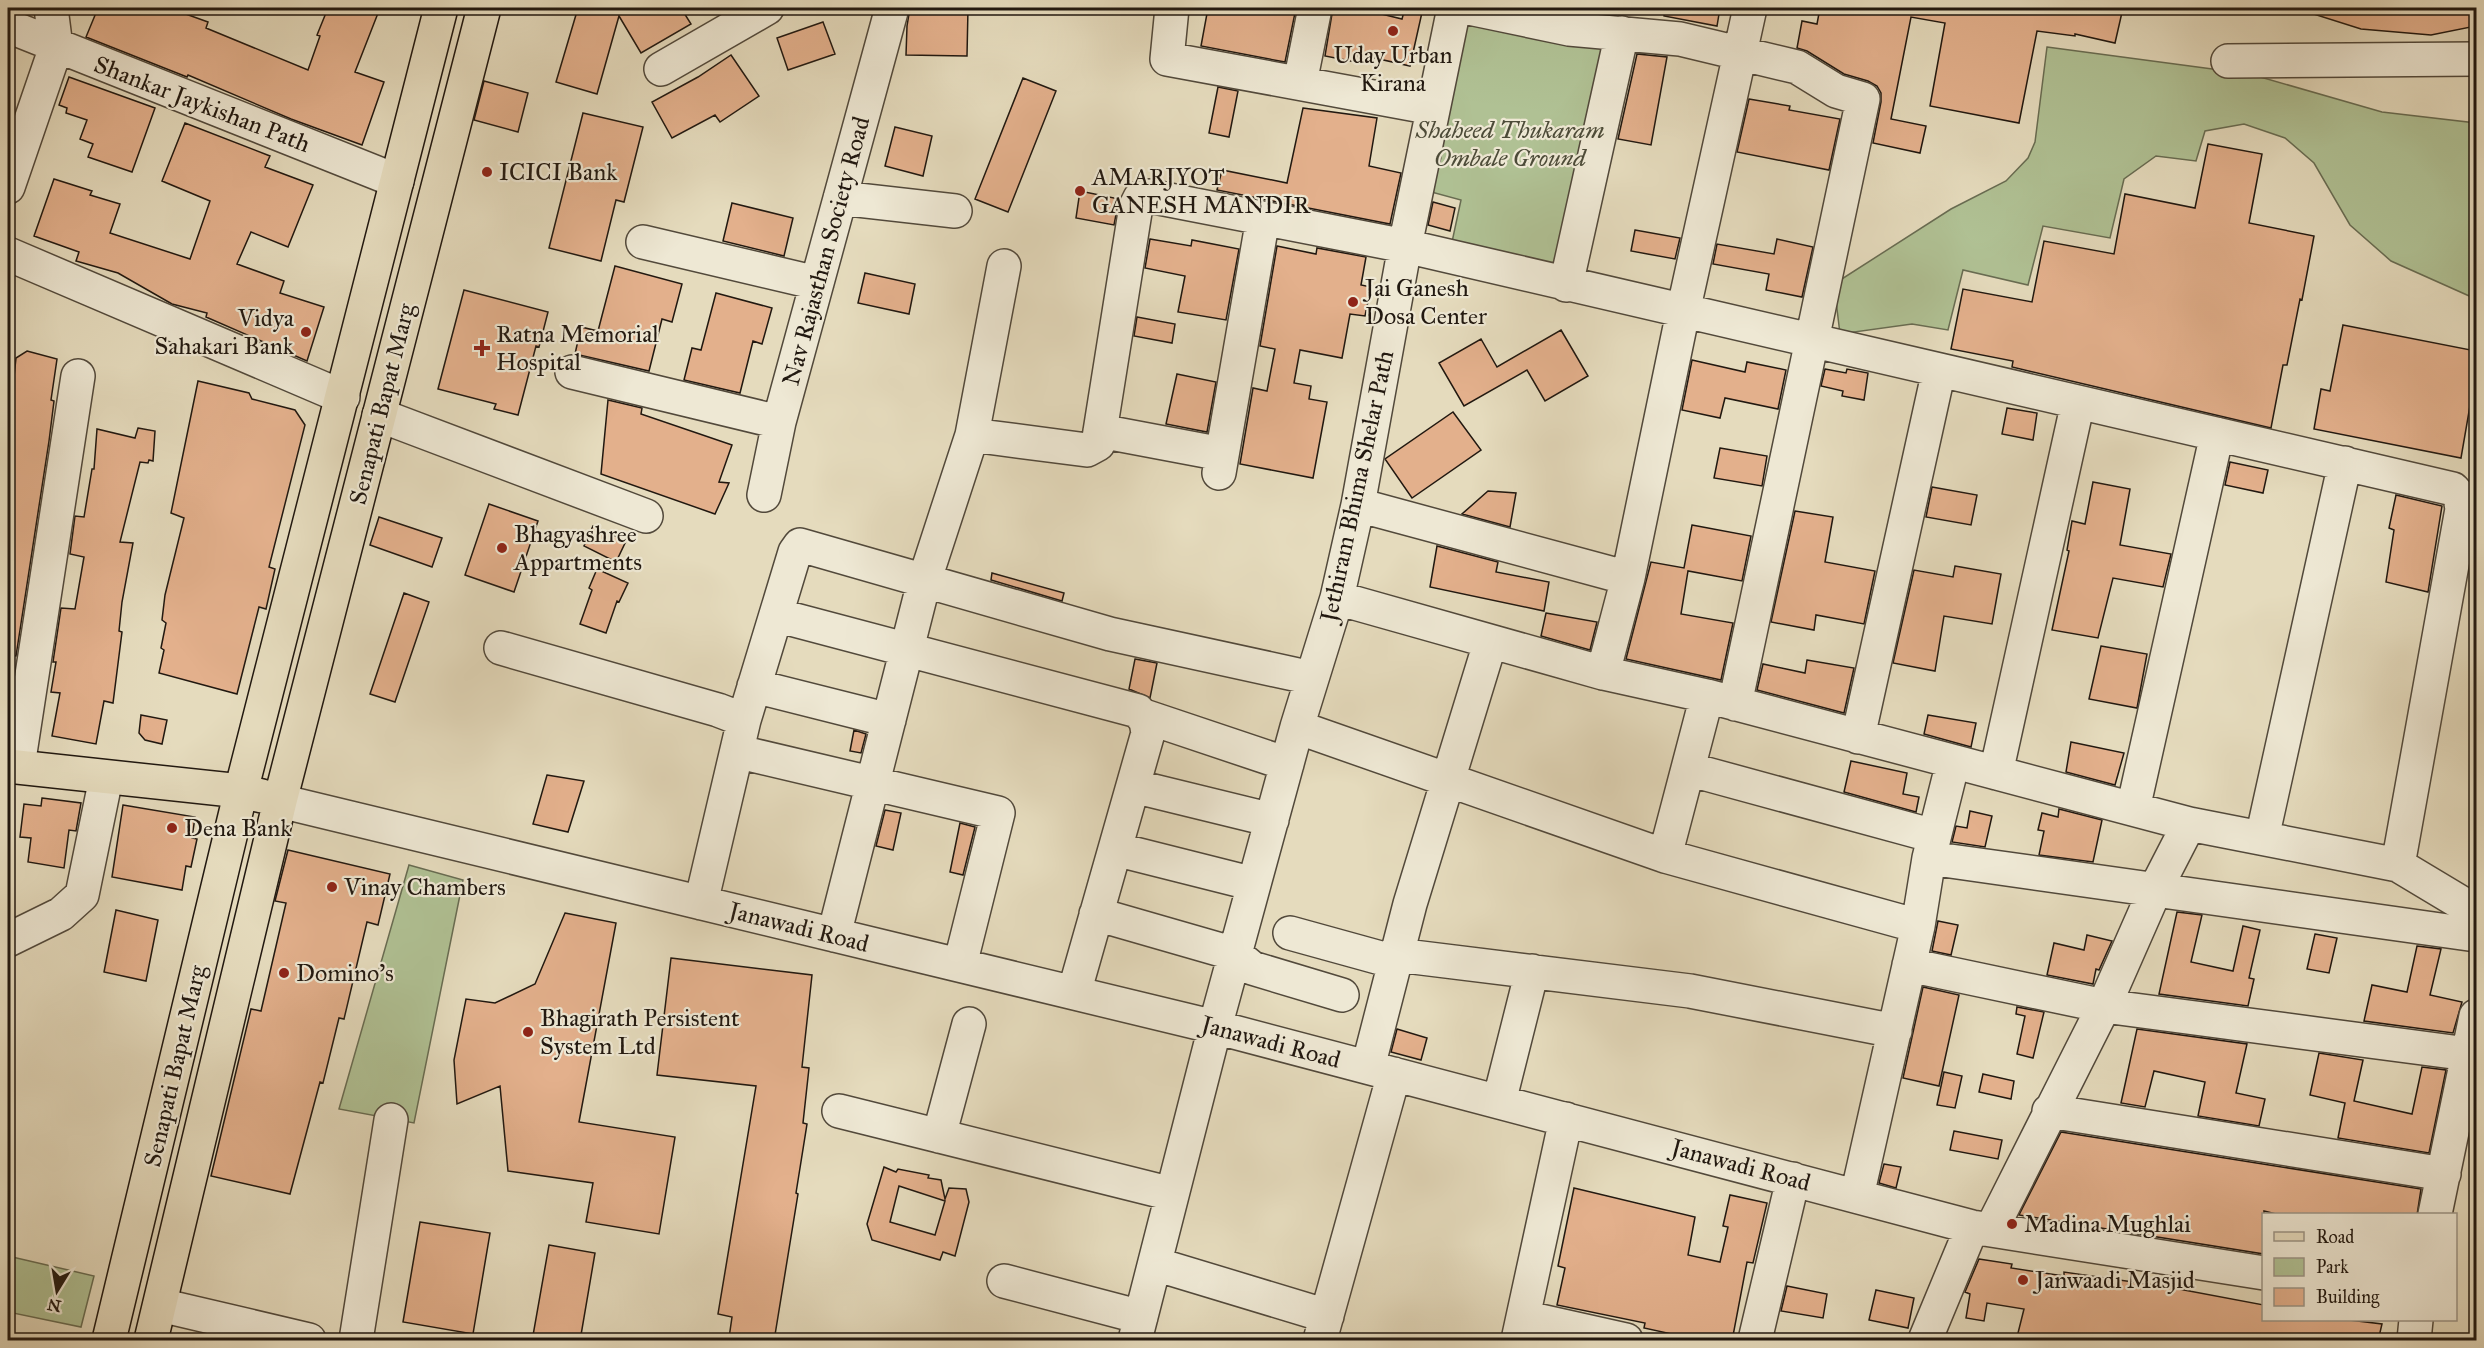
<svg xmlns="http://www.w3.org/2000/svg" width="2484" height="1348" viewBox="0 0 2484 1348" font-family="'IM FELL Great Primer',serif">
  <rect width="100%" height="100%" fill="#e5dbbd"/>
  <filter id="stains"><feTurbulence type="fractalNoise" baseFrequency=".00333" numOctaves="4"/><feColorMatrix values="0 0 0 0 .2 0 0 0 0 .09 0 0 0 0 .02 0 0 0 .5 -.17"/></filter>
  <radialGradient id="worn" r=".72"><stop offset=".6" stop-color="#630" stop-opacity="0"/><stop offset="1" stop-color="#630" stop-opacity=".3"/></radialGradient>
  <!-- green -->
  <path fill="#b0c194" stroke="#686c52" stroke-width="1.5" d="M 1466,10 L 1608,40 L 1553,282 L 1449,256 L 1461,200 L 1424,190 Z
    M 2047,47 L 2250,74 L 2382,112 L 2476,123 L 2476,299 L 2391,261 L 2350,225 L 2314,163 L 2285,138 L 2244,124 L 2205,131 L 2196,161 L 2156,156 L 2124,179 L 2110,238 L 2043,226 L 2028,285 L 1963,270 L 1948,330 L 1912,324 L 1840,334 L 1834,284 L 1951,209 L 2006,181 L 2028,158 L 2035,142 Z
    M 409,865 L 463,880 L 414,1123 L 339,1109 Z
    M 8,1256 L 94,1276 L 81,1327 L 8,1312 Z"/>
  <!-- building -->
  <path fill="#e3b08c" stroke="#211810" stroke-width="1.5" fill-rule="evenodd" d="M 98,8 L 169,8 L 208,22 L 206,28 L 308,70 L 320,36 L 317,35 L 328,8 L 380,8 L 355,72 L 384,82 L 362,145 L 291,119 L 188,75 L 187,77 L 86,37 Z
    M 578,8 L 604,14 L 614,8 L 681,8 L 691,24 L 641,53 L 619,16 L 597,94 L 556,82 Z
    M 910,8 L 968,8 L 967,56 L 906,55 L 907,26 Z
    M 1208,8 L 1296,8 L 1285,62 L 1201,46 Z
    M 1333,8 L 1369,8 L 1369,11 L 1402,19 L 1405,8 L 1423,8 L 1410,66 L 1357,54 L 1356,62 L 1325,56 Z
    M 1558,8 L 1618,8 L 1616,14 Z
    M 1665,8 L 1720,8 L 1717,26 L 1664,16 Z
    M 1820,8 L 2123,8 L 2115,43 L 2075,34 L 2075,36 L 2037,31 L 2019,123 L 1930,106 L 1945,23 L 1911,17 L 1891,119 L 1926,126 L 1920,153 L 1873,143 L 1881,102 L 1881,93 L 1877,86 L 1868,81 L 1844,74 L 1807,51 L 1797,48 L 1802,21 L 1817,24 Z
    M 2304,8 L 2476,8 L 2476,26 L 2431,35 L 2361,29 L 2304,11 Z
    M 823,22 L 835,54 L 788,70 L 777,38 Z
    M 1637,54 L 1667,57 L 1651,145 L 1618,139 Z
    M 731,55 L 759,96 L 720,122 L 715,115 L 672,138 L 652,102 L 698,77 Z
    M 69,77 L 155,108 L 132,172 L 88,157 L 93,144 L 80,139 L 87,120 L 66,113 L 67,108 L 59,105 Z
    M 1023,78 L 1056,91 L 1008,212 L 975,199 Z
    M 484,81 L 528,93 L 518,132 L 474,120 Z
    M 1218,87 L 1238,91 L 1229,137 L 1209,133 Z
    M 1749,99 L 1790,106 L 1789,110 L 1840,119 L 1829,170 L 1737,152 Z
    M 1303,108 L 1377,118 L 1369,166 L 1401,173 L 1390,224 L 1217,190 L 1222,170 L 1287,183 Z
    M 583,113 L 643,127 L 624,202 L 616,200 L 601,261 L 549,248 Z
    M 185,123 L 270,156 L 265,167 L 313,185 L 288,247 L 251,232 L 237,264 L 284,281 L 280,293 L 324,307 L 307,361 L 206,317 L 207,313 L 172,304 L 118,273 L 76,261 L 79,252 L 34,236 L 54,179 L 92,191 L 90,195 L 120,204 L 110,233 L 190,259 L 210,201 L 162,181 Z
    M 895,127 L 932,136 L 923,176 L 885,166 Z
    M 2208,144 L 2262,154 L 2249,223 L 2314,236 L 2302,300 L 2300,299 L 2287,365 L 2283,365 L 2271,428 L 2012,367 L 2013,361 L 1951,349 L 1963,289 L 2032,302 L 2044,241 L 2114,254 L 2125,194 L 2195,208 Z
    M 1080,191 L 1119,199 L 1114,225 L 1076,218 Z
    M 1433,202 L 1455,208 L 1450,231 L 1428,225 Z
    M 732,203 L 793,218 L 784,256 L 723,241 Z
    M 1635,230 L 1680,238 L 1675,259 L 1631,251 Z
    M 1150,239 L 1191,246 L 1192,240 L 1239,249 L 1226,320 L 1178,312 L 1185,276 L 1145,268 Z
    M 1777,239 L 1813,247 L 1802,297 L 1766,290 L 1769,274 L 1713,264 L 1717,244 L 1774,254 Z
    M 1277,246 L 1316,254 L 1317,248 L 1366,257 L 1361,285 L 1371,287 L 1365,316 L 1350,314 L 1342,358 L 1300,350 L 1294,383 L 1311,386 L 1309,399 L 1327,402 L 1313,478 L 1240,464 L 1253,388 L 1267,391 L 1275,349 L 1260,346 Z
    M 615,266 L 682,284 L 672,322 L 662,319 L 649,371 L 575,354 L 581,327 L 598,331 Z
    M 865,273 L 915,284 L 909,314 L 858,303 Z
    M 464,290 L 548,312 L 539,347 L 536,346 L 518,415 L 494,409 L 496,404 L 438,389 Z
    M 716,293 L 772,308 L 762,344 L 753,341 L 740,393 L 684,380 L 692,348 L 701,350 Z
    M 1137,317 L 1175,324 L 1172,343 L 1134,336 Z
    M 2343,325 L 2476,351 L 2476,371 L 2461,458 L 2314,429 L 2321,389 L 2330,391 Z
    M 1561,330 L 1588,376 L 1545,401 L 1527,370 L 1464,406 L 1439,363 L 1481,339 L 1497,367 Z
    M 27,351 L 57,359 L 51,400 L 54,401 L 49,441 L 16,656 L 8,655 L 8,447 L 10,425 L 8,424 L 8,394 L 12,395 L 16,358 Z
    M 1692,360 L 1745,372 L 1747,362 L 1786,370 L 1778,409 L 1725,398 L 1720,418 L 1682,410 Z
    M 1825,369 L 1846,373 L 1847,369 L 1868,373 L 1864,400 L 1842,396 L 1843,391 L 1821,386 Z
    M 1177,374 L 1216,382 L 1207,432 L 1166,424 Z
    M 198,381 L 249,393 L 252,399 L 295,410 L 305,425 L 269,567 L 275,569 L 266,609 L 259,607 L 237,694 L 159,673 L 164,650 L 161,648 L 166,623 L 162,620 L 165,595 L 184,518 L 171,513 Z
    M 608,400 L 642,408 L 641,414 L 732,445 L 719,482 L 729,483 L 715,514 L 601,474 Z
    M 2007,408 L 2037,413 L 2033,440 L 2002,434 Z
    M 1453,412 L 1481,450 L 1412,498 L 1385,459 Z
    M 138,428 L 155,431 L 153,461 L 149,460 L 148,463 L 140,462 L 120,542 L 133,543 L 122,602 L 119,631 L 122,632 L 113,703 L 104,701 L 96,744 L 52,736 L 60,693 L 51,692 L 56,662 L 53,662 L 61,608 L 75,609 L 84,557 L 70,554 L 75,516 L 84,517 L 92,469 L 94,469 L 97,429 L 135,438 Z
    M 1720,448 L 1767,456 L 1762,486 L 1714,478 Z
    M 2230,462 L 2268,470 L 2263,493 L 2225,485 Z
    M 2093,482 L 2130,489 L 2120,545 L 2171,554 L 2163,587 L 2113,578 L 2098,638 L 2052,630 L 2069,551 L 2067,550 L 2072,521 L 2085,524 Z
    M 1932,487 L 1977,495 L 1971,525 L 1926,517 Z
    M 1488,491 L 1516,493 L 1510,527 L 1462,514 Z
    M 2396,495 L 2442,506 L 2428,592 L 2386,582 L 2394,530 L 2389,528 Z
    M 489,504 L 538,521 L 514,592 L 465,575 Z
    M 1795,511 L 1833,517 L 1825,562 L 1875,571 L 1864,624 L 1816,615 L 1814,630 L 1771,622 Z
    M 379,517 L 442,538 L 432,567 L 370,545 Z
    M 1692,525 L 1751,536 L 1742,581 L 1688,571 L 1681,614 L 1733,623 L 1721,680 L 1626,659 L 1651,562 L 1684,568 Z
    M 593,526 L 626,541 L 616,562 L 584,546 Z
    M 1437,546 L 1498,562 L 1496,572 L 1549,582 L 1544,611 L 1430,587 Z
    M 1955,566 L 2001,574 L 1992,624 L 1944,616 L 1935,671 L 1893,663 L 1914,570 L 1953,577 Z
    M 597,569 L 628,583 L 619,602 L 617,601 L 606,633 L 580,624 L 592,590 L 589,588 Z
    M 992,573 L 1064,593 L 1062,601 L 991,580 Z
    M 404,593 L 429,602 L 395,702 L 370,694 Z
    M 1546,613 L 1597,622 L 1590,650 L 1541,636 Z
    M 2101,646 L 2147,654 L 2137,708 L 2089,699 Z
    M 1135,659 L 1157,663 L 1150,698 L 1129,689 Z
    M 1807,660 L 1854,668 L 1844,713 L 1757,690 L 1763,664 L 1805,673 Z
    M 141,715 L 167,720 L 162,744 L 145,740 L 139,733 Z
    M 1928,715 L 1976,723 L 1971,747 L 1924,734 Z
    M 854,730 L 866,734 L 861,753 L 850,751 Z
    M 2071,742 L 2124,753 L 2115,785 L 2066,772 Z
    M 1851,761 L 1907,773 L 1903,794 L 1919,797 L 1916,812 L 1844,792 Z
    M 547,775 L 584,781 L 568,832 L 533,824 Z
    M 42,798 L 81,803 L 76,831 L 69,830 L 64,868 L 28,862 L 31,838 L 20,837 L 24,804 L 41,806 Z
    M 123,805 L 195,817 L 192,838 L 197,839 L 191,867 L 186,866 L 182,890 L 112,877 Z
    M 2059,809 L 2102,820 L 2093,862 L 2039,855 L 2044,831 L 2038,830 L 2042,813 L 2058,817 Z
    M 885,810 L 901,813 L 893,850 L 876,846 Z
    M 1970,811 L 1992,816 L 1985,847 L 1952,842 L 1956,826 L 1967,828 Z
    M 960,823 L 975,827 L 963,875 L 950,872 Z
    M 288,850 L 390,874 L 378,925 L 367,922 L 344,1019 L 339,1018 L 323,1083 L 320,1082 L 290,1194 L 211,1176 L 251,1009 L 261,1011 L 286,903 L 275,901 Z
    M 116,910 L 158,920 L 146,981 L 104,972 Z
    M 2177,912 L 2202,915 L 2191,962 L 2233,971 L 2243,926 L 2260,930 L 2249,978 L 2254,979 L 2248,1006 L 2159,994 Z
    M 565,913 L 616,923 L 579,1122 L 675,1137 L 659,1234 L 586,1222 L 593,1183 L 508,1171 L 500,1086 L 457,1104 L 454,1060 L 466,999 L 495,1003 L 535,984 Z
    M 1938,921 L 1958,925 L 1951,955 L 1932,951 Z
    M 2315,934 L 2337,938 L 2329,973 L 2307,969 Z
    M 2087,935 L 2112,941 L 2099,970 L 2096,969 L 2093,984 L 2047,975 L 2054,943 L 2084,950 Z
    M 2417,946 L 2441,949 L 2430,995 L 2462,1002 L 2453,1033 L 2364,1021 L 2372,985 L 2407,992 Z
    M 671,958 L 812,975 L 802,1067 L 809,1068 L 803,1123 L 807,1124 L 796,1193 L 798,1194 L 774,1341 L 746,1341 L 729,1338 L 732,1317 L 718,1314 L 756,1086 L 657,1075 Z
    M 1923,987 L 1959,995 L 1939,1086 L 1903,1078 Z
    M 2017,1007 L 2044,1012 L 2033,1058 L 2017,1054 L 2025,1016 L 2016,1014 Z
    M 1397,1029 L 1427,1038 L 1421,1060 L 1391,1052 Z
    M 2137,1029 L 2247,1044 L 2236,1093 L 2265,1099 L 2259,1126 L 2198,1116 L 2205,1082 L 2154,1071 L 2145,1107 L 2121,1103 Z
    M 2319,1053 L 2363,1060 L 2354,1101 L 2412,1114 L 2422,1067 L 2446,1070 L 2429,1153 L 2338,1138 L 2345,1103 L 2310,1095 Z
    M 1944,1072 L 1962,1076 L 1955,1108 L 1937,1105 Z
    M 1983,1074 L 2014,1081 L 2011,1099 L 1979,1092 Z
    M 1954,1131 L 2002,1140 L 1998,1159 L 1950,1150 Z
    M 2061,1132 L 2421,1189 L 2417,1215 L 2280,1215 L 2264,1211 L 2264,1254 L 2019,1215 Z
    M 1884,1164 L 1901,1167 L 1896,1188 L 1879,1183 Z
    M 884,1167 L 896,1172 L 898,1169 L 929,1175 L 928,1178 L 941,1180 L 945,1199 L 949,1188 L 966,1189 L 969,1202 L 955,1256 L 943,1252 L 940,1260 L 872,1240 L 867,1224 ZM 899,1186 L 945,1201 L 935,1235 L 890,1222 Z
    M 1574,1188 L 1695,1217 L 1688,1255 L 1720,1262 L 1728,1227 L 1723,1226 L 1730,1195 L 1767,1203 L 1753,1263 L 1747,1262 L 1732,1341 L 1671,1341 L 1672,1334 L 1644,1328 L 1645,1323 L 1557,1305 L 1565,1268 L 1558,1266 Z
    M 420,1222 L 490,1233 L 473,1334 L 403,1322 Z
    M 549,1245 L 595,1253 L 580,1341 L 532,1341 Z
    M 1979,1259 L 2012,1264 L 2011,1268 L 2064,1276 L 2064,1272 L 2168,1287 L 2264,1305 L 2264,1320 L 2349,1320 L 2382,1324 L 2378,1341 L 2016,1341 L 2024,1309 L 1987,1303 L 1984,1321 L 1966,1318 L 1970,1294 L 1965,1292 Z
    M 1787,1286 L 1827,1294 L 1823,1318 L 1781,1311 Z
    M 1876,1290 L 1914,1298 L 1908,1328 L 1869,1320 Z"/>
  <g fill="none" stroke-linecap="round" stroke-linejoin="round">
    <defs>
      <path id="minor" d="M 1172,8 L 1167,59 L 1433,108
        M 1469,8 L 1569,29 L 1680,39 L 1797,67 L 1836,91 L 1863,99 L 1735,704
        M 8,26 L 397,181
        M 2228,61 L 2476,59
        M 661,69 L 767,8
        M 1300,83 L 1315,8
        M 8,187 L 56,47 L 51,8
        M 840,198 L 955,211
        M 643,242 L 817,283
        M 8,254 L 343,397
        M 1566,285 L 1622,33
        M 572,372 L 779,422
        M 379,415 L 646,516
        M 1100,431 L 1222,454
        M 972,435 L 1087,450 L 1098,444 L 1136,206 L 1140,198 L 1149,196 L 1405,246 L 2453,489 L 2460,497 L 2462,509 L 2398,865 L 2468,907 L 2476,921
        M 1219,473 L 1263,218
        M 764,495 L 779,422 L 892,8
        M 1358,505 L 1628,578
        M 1337,598 L 1603,673 L 1707,696 L 2189,824 L 2398,865
        M 776,615 L 1138,711 L 1146,721 L 1148,733 L 1074,993
        M 501,648 L 718,710 L 744,720
        M 1603,673 L 1628,578 L 1683,312 L 1750,8
        M 754,686 L 889,720
        M 1141,715 L 1287,764
        M 1297,727 L 1665,856 L 1918,926
        M 1858,737 L 1939,370
        M 752,755 L 998,813 L 960,965
        M 18,766 L 78,376
        M 1688,769 L 1934,836
        M 1996,773 L 2078,402
        M 1133,786 L 1272,820
        M 280,801 L 1215,1027 L 1972,1227 L 2264,1273
        M 2133,809 L 2217,434
        M 2262,838 L 2345,463
        M 1115,849 L 1254,884
        M 1665,856 L 1707,696
        M 1929,858 L 2476,935
        M 701,903 L 744,720 L 795,552 L 800,545 L 1110,634 L 1312,678
        M 1096,914 L 1235,954 L 1252,968 L 1342,995
        M 1290,933 L 1395,962
        M 834,935 L 924,582 L 972,435 L 1004,266
        M 8,940 L 61,914 L 82,895 L 106,778
        M 1397,955 L 1690,991 L 1895,1031
        M 1909,965 L 2104,1006 L 2468,1054
        M 1368,1067 L 1410,904 L 1490,643
        M 1499,1102 L 1532,971
        M 839,1111 L 1172,1194
        M 2049,1111 L 2444,1174
        M 939,1136 L 969,1024
        M 1857,1196 L 1918,926 L 1929,858 L 1953,762
        M 2435,1214 L 2476,1016
        M 1991,1230 L 2104,1006 L 2155,890 L 2189,824
        M 1155,1264 L 1327,1316
        M 1004,1281 L 1141,1317
        M 160,1305 L 309,1340
        M 1523,1317 L 1626,1340
        M 356,1340 L 391,1120
        M 1135,1340 L 1215,1027 L 1297,727 L 1337,598 L 1358,505 L 1405,246 L 1454,8
        M 1320,1340 L 1394,1074
        M 1518,1340 L 1566,1119
        M 1755,1340 L 1793,1179
        M 1925,1340 L 1972,1227
        M 2414,1340 L 2416,1320"/>
      <path id="major" d="M 8,766 L 241,791 L 262,796
        M 109,1340 L 241,791 L 441,8
        M 151,1340 L 280,801 L 484,8"/>
    </defs>
    <!-- minor casing -->
    <use href="#minor" stroke="#52493b" stroke-width="36"/>
    <!-- major casing -->
    <use href="#major" stroke="#211810" stroke-width="36"/>
    <!-- minor -->
    <use href="#minor" stroke="#eee8d4" stroke-width="33"/>
    <!-- major -->
    <use href="#major" stroke="#e5dbbd" stroke-width="33"/>
  </g>
  <!-- markers -->
  <g fill="#8f2418" stroke="#eee8d4" stroke-width="2">
    <circle cx="1393" cy="31" r="6"/>
    <circle cx="487" cy="172" r="6"/>
    <circle cx="1080" cy="191" r="6"/>
    <circle cx="1353" cy="302" r="6"/>
    <circle cx="306" cy="332" r="6"/>
    <path d="M479 339h6v6h6v6h-6v6h-6v-6h-6v-6h6z"/>
    <circle cx="502" cy="548" r="6"/>
    <circle cx="172" cy="828" r="6"/>
    <circle cx="332" cy="887" r="6"/>
    <circle cx="284" cy="973" r="6"/>
    <circle cx="528" cy="1032" r="6"/>
    <circle cx="2012" cy="1224" r="6"/>
    <circle cx="2023" cy="1280" r="6"/>
  </g>
  <g text-anchor="middle" stroke-width="4.5" stroke-linejoin="round" paint-order="stroke">
    <!-- poi labels -->
    <g font-size="24" fill="#211810" stroke="#eee8d4" text-anchor="start">
      <text x="1393" y="63" text-anchor="middle">Uday Urban<tspan x="1393" dy="28">Kirana</tspan></text>
      <text x="499" y="180">ICICI Bank</text>
      <text x="1092" y="185">AMARJYOT<tspan x="1092" dy="28">GANESH MANDIR</tspan></text>
      <text x="1365" y="296">Jai Ganesh<tspan x="1365" dy="28">Dosa Center</tspan></text>
      <text x="294" y="326" text-anchor="end">Vidya<tspan x="294" dy="28">Sahakari Bank</tspan></text>
      <text x="496" y="342">Ratna Memorial<tspan x="496" dy="28">Hospital</tspan></text>
      <text x="514" y="542">Bhagyashree<tspan x="514" dy="28">Appartments</tspan></text>
      <text x="184" y="836">Dena Bank</text>
      <text x="344" y="895">Vinay Chambers</text>
      <text x="296" y="981">Domino's</text>
      <text x="540" y="1026">Bhagirath Persistent<tspan x="540" dy="28">System Ltd</tspan></text>
      <text x="2024" y="1232">Madina Mughlai</text>
      <text x="2035" y="1288">Janwaadi Masjid</text>
    </g>
    <!-- street labels -->
    <g font-size="24" fill="#211810" stroke="#eee8d4">
      <text transform="translate(202 104) rotate(21)" y="8">Shankar Jaykishan Path</text>
      <text transform="translate(826 251) rotate(-75)" y="8">Nav Rajasthan Society Road</text>
      <text transform="translate(382 404) rotate(-76)" y="8">Senapati Bapat Marg</text>
      <text transform="translate(1357 486) rotate(-78)" y="8">Jethiram Bhima Shelar Path</text>
      <text transform="translate(799 927) rotate(14)" y="8">Janawadi Road</text>
      <text transform="translate(1271 1042) rotate(15)" y="8">Janawadi Road</text>
      <text transform="translate(175 1066) rotate(-77)" y="8">Senapati Bapat Marg</text>
      <text transform="translate(1741 1165) rotate(15)" y="8">Janawadi Road</text>
    </g>
    <!-- park labels -->
    <g font-size="24" font-style="italic" fill="#4c4b38" stroke="#eee8d4">
      <text x="1510" y="138">Shaheed Thukaram<tspan x="1510" dy="28">Ombale Ground</tspan></text>
    </g>
  </g>
  <!-- margin -->
  <rect width="2484" height="1348" fill="none" stroke="#e5dbbd" stroke-width="30"/>
  <rect x="9" y="9" width="2466" height="1330" fill="none" stroke="#211810" stroke-width="3"/>
  <rect x="15" y="15" width="2454" height="1318" fill="none" stroke="#211810" stroke-width="1.5"/>
  <!-- legend -->
  <rect x="2262" y="1213" width="195" height="108" fill="#eee8d4" stroke="#9c9586" stroke-width="1.5"/>
  <rect x="2274" y="1232" width="30" height="9" fill="#e5dbbd" stroke="#9c9586" stroke-width="1.5"/>
  <text x="2316" y="1243" font-size="18" fill="#211810">Road</text>
  <rect x="2274" y="1258" width="30" height="18" fill="#b0c194" stroke="#9c9586" stroke-width="1.5"/>
  <text x="2316" y="1273" font-size="18" fill="#211810">Park</text>
  <rect x="2274" y="1288" width="30" height="18" fill="#e3b08c" stroke="#9c9586" stroke-width="1.5"/>
  <text x="2316" y="1303" font-size="18" fill="#211810">Building</text>
  <!-- north arrow -->
  <g transform="translate(57 1291) rotate(191)" stroke="#eee8d4" stroke-width="4.5" paint-order="stroke">
  <path d="M0-4.5L10 22L0 15L-10 22Z" fill="#211810"/>
  <text y="-9" font-size="16" font-weight="bold" text-anchor="middle" fill="#211810">N</text>
  </g>
  <rect width="100%" height="100%" filter="url(#stains)"/>
  <rect width="100%" height="100%" fill="url(#worn)"/>
</svg>
